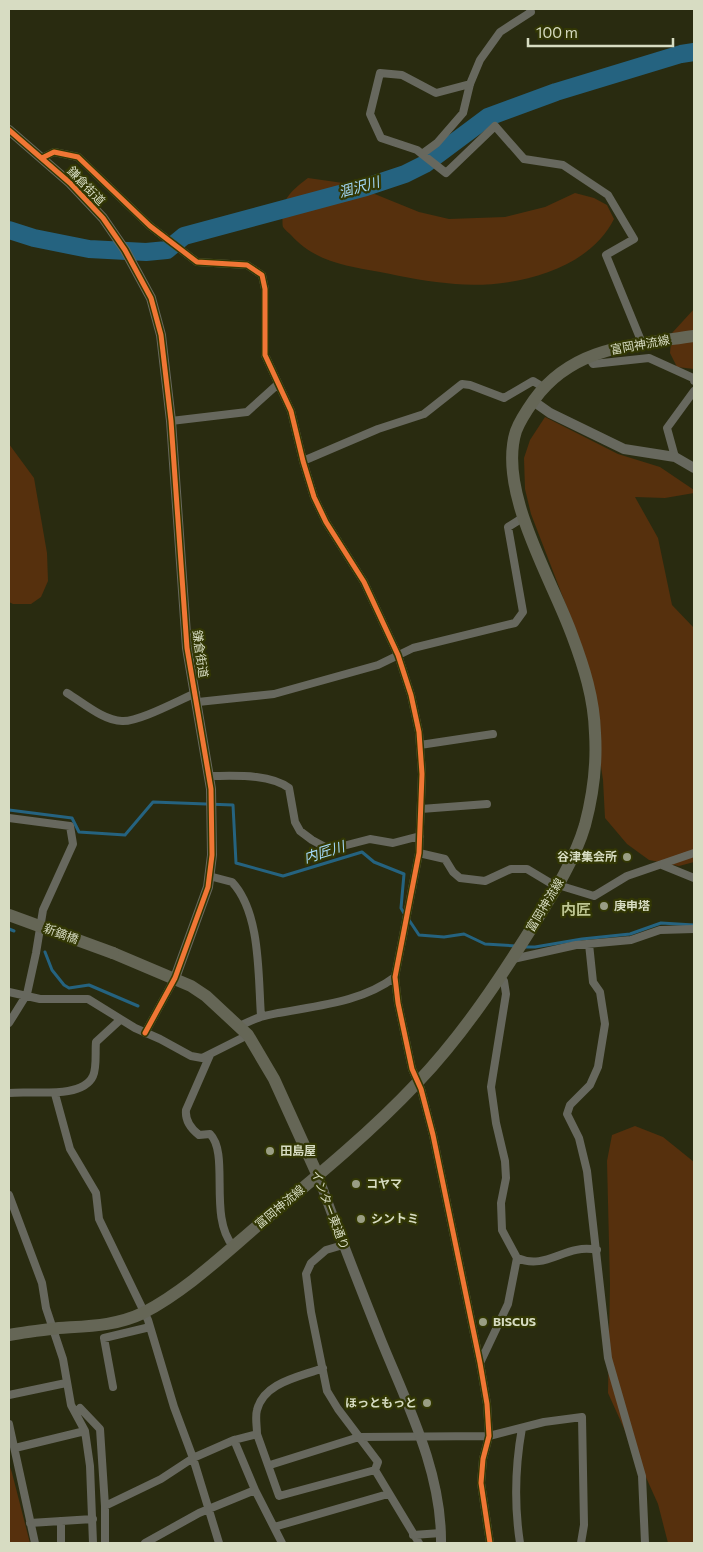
<svg xmlns="http://www.w3.org/2000/svg" width="703" height="1552" viewBox="0 0 703 1552" font-family="Commissioner,'Noto Sans JP',sans-serif">
  <rect width="100%" height="100%" fill="#292b10"/>
  <!-- green -->
  <path fill="#56300d" d="M 308,178 L 350,184 L 419,212 L 449,219 L 505,217 L 545,207 L 575,193 L 594,198 L 607,205 L 614,219 C 588,272 509,289 455,284 C 430,282 404,277 380,272 C 347,266 315,262 291,235 C 289,233 285,230 283,227 C 282,224 283,219 282,216 C 282,197 295,188 308,178 Z
    M 694,309 L 694,369 L 677,367 L 670,353 L 672,333 Z
    M 545,417 L 618,454 L 660,467 L 694,490 L 694,493 L 665,498 L 635,497 L 658,538 L 672,605 L 694,628 L 694,862 L 679,866 L 649,860 L 627,844 L 605,818 L 603,780 L 584,652 L 531,514 L 525,489 L 524,458 L 530,440 Z
    M 9,444 L 34,478 L 47,553 L 48,581 L 41,597 L 31,604 L 13,604 L 9,602 Z
    M 635,1126 L 663,1137 L 694,1162 L 694,1543 L 668,1543 L 658,1504 L 608,1393 L 610,1284 L 607,1161 L 612,1135 Z
    M 9,1464 L 12,1473 L 30,1543 L 9,1543 Z"/>
  <g fill="none" stroke-linecap="round" stroke-linejoin="round">
    <!-- stream -->
    <path stroke="#256380" stroke-width="3" d="M 9,810 L 72,818 L 79,832 L 125,835 L 153,802 L 233,805 L 236,863 L 283,876 L 362,852 L 374,862 L 404,874 L 401,908 L 405,915
      M 409,920 L 419,935 L 444,937 L 464,934 L 485,944 L 516,946
      M 9,929 L 14,931
      M 525,947 L 535,947 L 582,939 L 630,934 L 661,923 L 694,925
      M 45,952 L 52,970 L 64,985 L 69,988 L 89,985 L 138,1006"/>
    <!-- river -->
    <path stroke="#256380" stroke-width="18" d="M 9,230 L 34,238 L 89,249 L 146,252 L 167,250 L 184,236 L 366,187 L 405,174 L 425,164 L 488,117 L 556,92 L 681,54 L 694,52"/>
    <!-- minor -->
    <path stroke="#67685e" stroke-width="8" d="M 470,84 L 436,93 L 402,75 L 380,73 L 370,114 L 381,138 L 417,150 L 446,173 L 495,126 L 524,159 L 563,165 L 608,195 L 634,239 L 606,255 L 642,343
      M 422,154 L 437,143 L 463,113 L 470,84 L 480,60 L 500,32 L 531,12 L 530,9
      M 42,158 L 54,152 L 78,157 L 150,226 L 197,262 L 247,265 L 262,275 L 265,289 L 265,355 L 291,411 L 303,461 L 314,497 L 326,522 L 364,582 L 398,655 L 411,695 L 419,732 L 422,774 L 419,853 L 395,977 L 398,1003 L 412,1069 L 421,1089 L 433,1135 L 480,1363 L 487,1404 L 489,1436 L 483,1459 L 481,1483 L 490,1543
      M 588,356 L 593,364 L 649,358 L 693,378 L 694,381
      M 171,421 L 247,412 L 278,384
      M 675,457 L 667,428 L 694,391
      M 303,461 L 378,429 L 424,414 L 462,384 L 470,385 L 504,398 L 533,381 L 543,387
      M 67,693 C 82,702 104,721 122,721 C 139,722 179,700 196,693
      M 198,702 L 274,694 L 378,665 L 413,648 L 515,623 L 523,612 L 508,527 L 524,517
      M 420,745 L 493,734
      M 209,776 C 233,776 269,773 289,788 L 295,822 L 300,831 L 312,840 L 325,847 L 339,847 L 370,839 L 393,843 L 420,836
      M 421,809 L 487,804
      M 9,818 L 70,826 L 73,844 L 43,910 L 36,953 L 27,994 L 9,1023
      M 419,853 L 445,859 L 453,872 L 460,878 L 485,881 L 511,869 L 527,869 L 557,887
      M 662,865 L 694,878
      M 209,876 L 232,882 C 261,913 258,976 261,1016
      M 558,885 L 594,896 L 627,876 L 694,853
      M 589,944 L 593,982 L 600,992 L 605,1024 L 598,1067 L 590,1085 L 570,1105 L 567,1114 L 579,1138 L 587,1171 L 608,1358 L 642,1476 L 645,1543
      M 513,959 L 576,945 L 631,940 L 660,930 L 694,929
      M 9,992 L 40,999 L 88,999 L 135,1028 L 160,1039 L 191,1056 L 202,1058 L 248,1035
      M 239,1026 C 247,1023 255,1018 264,1016 C 308,1006 358,1005 395,977
      M 145,1033 L 175,978
      M 210,1055 L 186,1110 C 185,1120 190,1128 199,1135 L 210,1134 C 230,1154 208,1217 233,1246
      M 9,1093 C 30,1090 82,1100 93,1076 C 97,1068 95,1051 96,1042 L 120,1020
      M 55,1094 L 70,1149 L 96,1193 L 99,1219 L 148,1320 L 174,1407 L 193,1458 L 219,1543
      M 9,1195 L 42,1283 L 46,1308 L 63,1359 L 71,1405 L 85,1431 L 90,1466 L 93,1543
      M 343,1245 L 326,1250 L 311,1263 L 306,1274 L 311,1312 L 327,1391 L 338,1409 L 378,1462 L 375,1470 L 419,1543
      M 517,1258 C 547,1271 565,1243 597,1250
      M 480,1363 L 508,1304 L 517,1258 L 502,1230 L 501,1203 L 506,1178 L 505,1161 L 496,1123 L 491,1087 L 506,994 L 504,981 L 500,977
      M 113,1387 L 104,1338 L 150,1327
      M 9,1395 L 66,1383
      M 80,1408 L 100,1429 L 105,1506
      M 9,1424 L 35,1543
      M 257,1434 C 257,1426 255,1417 257,1410 C 264,1382 300,1377 323,1368
      M 234,1440 L 255,1490 L 282,1543
      M 15,1448 L 85,1431
      M 270,1465 L 359,1437 L 489,1436 L 544,1422 L 582,1417 L 584,1525 L 581,1543
      M 30,1523 L 93,1519
      M 274,1527 L 388,1494
      M 413,1535 L 441,1533
      M 61,1543 L 61,1521
      M 105,1543 L 105,1506 L 161,1479 L 193,1458 L 234,1440 L 257,1434 L 279,1496 L 375,1470
      M 145,1543 L 199,1513 L 255,1490
      M 520,1543 C 514,1504 515,1467 522,1428"/>
    <!-- tertiary -->
    <path stroke="#67685e" stroke-width="10" d="M 9,130 L 70,183 L 103,218 L 125,250 L 151,298 L 161,335 L 171,421 L 187,648 L 211,789 L 212,855 L 208,887 L 175,978
      M 533,401 L 550,413 L 624,449 L 675,457 L 694,468
      M 318,1176 C 338,1231 359,1285 381,1340 C 407,1404 442,1472 441,1543"/>
    <!-- primary -->
    <path stroke="#656656" stroke-width="12" d="M 113,953 L 191,986 L 206,996 L 248,1035 L 274,1079 L 318,1176
      M 9,1335 C 25,1332 42,1330 59,1328 C 88,1326 116,1326 143,1313 C 187,1290 224,1254 262,1222 C 315,1178 370,1133 417,1083 C 463,1035 501,977 536,921 C 555,891 575,859 585,825 C 593,795 597,764 595,733 C 594,698 584,667 572,635 C 552,579 497,491 516,431 C 520,420 527,410 534,400 C 573,346 633,345 694,336"/>
    <!-- primary-bridge -->
    <path stroke="#656656" stroke-width="12" d="M 9,915 L 113,953"/>
    <defs>
      <path id="cycleway" d="M 9,130 L 70,183 L 103,218 L 125,250 L 151,298 L 161,335 L 171,421 L 187,648 L 211,789 L 212,855 L 208,887 L 175,978 L 145,1033
        M 42,158 L 54,152 L 78,157 L 150,226 L 197,262 L 247,265 L 262,275 L 265,289 L 265,355 L 291,411 L 303,461 L 314,497 L 326,522 L 364,582 L 398,655 L 411,695 L 419,732 L 422,774 L 419,853 L 395,977 L 398,1003 L 412,1069 L 421,1089 L 433,1135 L 480,1363 L 487,1404 L 489,1436 L 483,1459 L 481,1483 L 490,1543"/>
    </defs>
    <!-- cycleway casing -->
    <use href="#cycleway" stroke="#323704" stroke-width="8"/>
    <!-- cycleway -->
    <use href="#cycleway" stroke="#f07635" stroke-width="5"/>
  </g>
  <!-- markers -->
  <g fill="#9a9e84" stroke="#323704" stroke-width="2">
    <circle cx="627" cy="857" r="5"/>
    <circle cx="604" cy="906" r="5"/>
    <circle cx="270" cy="1151" r="5"/>
    <circle cx="356" cy="1184" r="5"/>
    <circle cx="361" cy="1219" r="5"/>
    <circle cx="483" cy="1322" r="5"/>
    <circle cx="427" cy="1403" r="5"/>
  </g>
  <g text-anchor="middle" stroke-width="4.5" stroke-linejoin="round" paint-order="stroke">
    <!-- street labels -->
    <g font-size="12" fill="#d7dcc2" stroke="#323704">
      <text transform="translate(86 186) rotate(46)" y="4">鎌倉街道</text>
      <text transform="translate(640 345) rotate(-10)" y="4">富岡神流線</text>
      <text transform="translate(200 654) rotate(82)" y="4">鎌倉街道</text>
      <text transform="translate(545 905) rotate(-59)" y="4">富岡神流線</text>
      <text transform="translate(61 934) rotate(20)" y="4">新鏑橋</text>
      <text transform="translate(280 1207) rotate(-40)" y="4">富岡神流線</text>
      <text transform="translate(330 1210) rotate(69)" y="4">インター東通り</text>
    </g>
    <!-- poi labels -->
    <g font-size="12" font-weight="bold" fill="#d7dcc2" stroke="#323704" text-anchor="start">
      <text x="617" y="861" text-anchor="end">谷津集会所</text>
      <text x="614" y="910">庚申塔</text>
      <text x="280" y="1155">田島屋</text>
      <text x="366" y="1188">コヤマ</text>
      <text x="371" y="1223">シントミ</text>
      <text x="493" y="1326">BISCUS</text>
      <text x="417" y="1407" text-anchor="end">ほっともっと</text>
    </g>
    <!-- water labels -->
    <g font-size="14" font-style="italic" fill="#a5daf9" stroke="#323704">
      <text transform="translate(359 187) rotate(-16)" y="5">涸沢川</text>
      <text transform="translate(324 852) rotate(-17)" y="5">内匠川</text>
    </g>
    <!-- quarter labels -->
    <g font-size="15" font-weight="bold" fill="#bec692" stroke="#323704">
      <text x="576" y="915">内匠</text>
    </g>
  </g>
  <!-- border -->
  <rect width="703" height="1552" fill="none" stroke="#d7dcc2" stroke-width="20"/>
  <!-- scale -->
  <path d="M528 38v8h145v-8" fill="none" stroke="#d7dcc2" stroke-width="2.5"/>
  <text x="536" y="38" font-size="15" fill="#d7dcc2" stroke="#323704" stroke-width="4" paint-order="stroke">100 m</text>
</svg>
